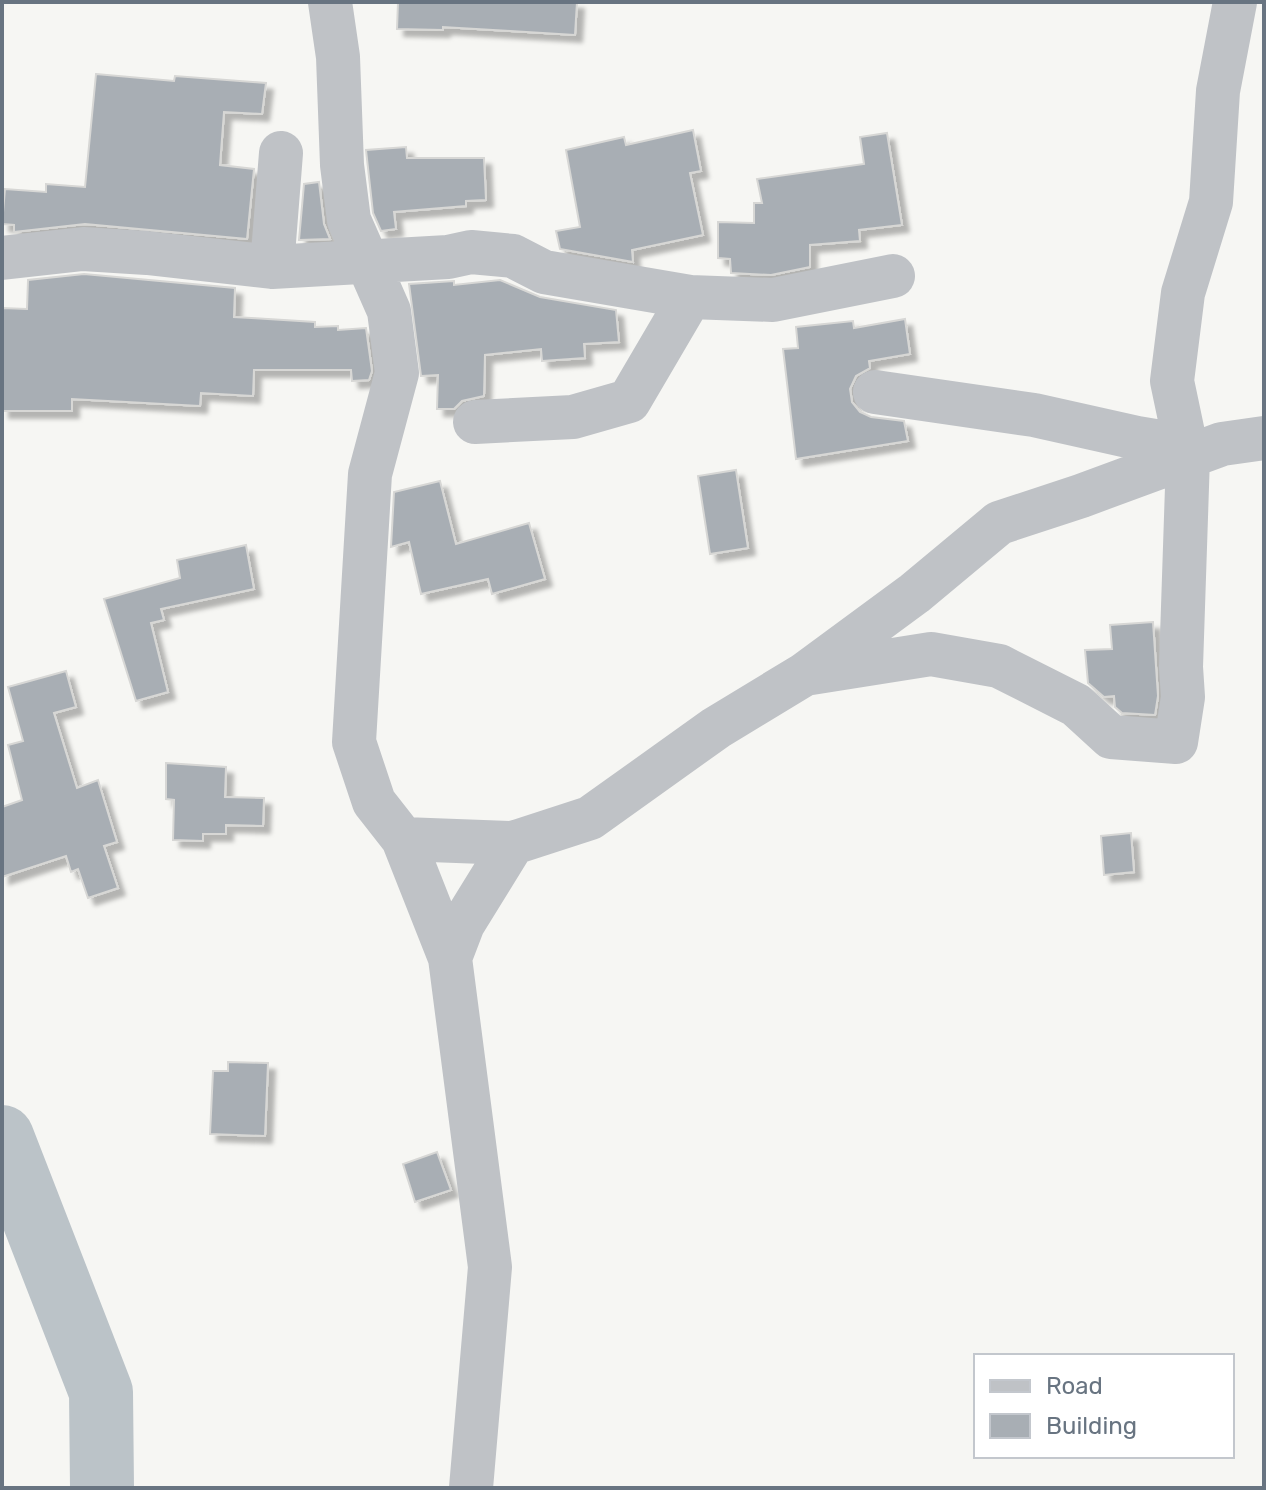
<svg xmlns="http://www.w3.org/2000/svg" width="1266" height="1490" viewBox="0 0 1266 1490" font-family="Rubik,sans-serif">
  <defs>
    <filter id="shadow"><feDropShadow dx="7" dy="7" stdDeviation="2" flood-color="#0004"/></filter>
  </defs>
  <rect width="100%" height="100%" fill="#f6f6f3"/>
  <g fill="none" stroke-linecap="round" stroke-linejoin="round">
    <!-- river -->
    <path stroke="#bbc3c8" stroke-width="64" d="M 2,1137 L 101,1392 L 102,1488"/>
  </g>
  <!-- building -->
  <path fill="#a8aeb4" stroke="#d7d7d5" stroke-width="2" filter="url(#shadow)" d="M 398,2 L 577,2 L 575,35 L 443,27 L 443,30 L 397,29 Z
    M 96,74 L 174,81 L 175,76 L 266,83 L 262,114 L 224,112 L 220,165 L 254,169 L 247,239 L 85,224 L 14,232 L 14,225 L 2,224 L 5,189 L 46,192 L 46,184 L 85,187 Z
    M 693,130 L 701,171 L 690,173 L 703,235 L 632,250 L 633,262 L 560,249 L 556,231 L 580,227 L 566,150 L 624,137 L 626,145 Z
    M 887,133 L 902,225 L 859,230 L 860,241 L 810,245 L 810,267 L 771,275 L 731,273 L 730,259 L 718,258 L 718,222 L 754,223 L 754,203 L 762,203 L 757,179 L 864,164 L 860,137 Z
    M 406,147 L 407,158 L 484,158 L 486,200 L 466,201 L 466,206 L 394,212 L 396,229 L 381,231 L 373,213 L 366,150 Z
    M 319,182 L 324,224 L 330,239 L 299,240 L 304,184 Z
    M 84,274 L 235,288 L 234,317 L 315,322 L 315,327 L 338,326 L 338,330 L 366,328 L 372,371 L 369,380 L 352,381 L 351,370 L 254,370 L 253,396 L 201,393 L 200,406 L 72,399 L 72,411 L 2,411 L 2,308 L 27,309 L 28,280 Z
    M 500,280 L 540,297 L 616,310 L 619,342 L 584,344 L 585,358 L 542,361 L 541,349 L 485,355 L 484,396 L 462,401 L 454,409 L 437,409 L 438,375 L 421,376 L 409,284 L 454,281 L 454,285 Z
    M 905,319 L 910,354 L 869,361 L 870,368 L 856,376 L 850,389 L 852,402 L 860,412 L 871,417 L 904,421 L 908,441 L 796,459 L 783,349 L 798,348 L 796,327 L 853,321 L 854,328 Z
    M 736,470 L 748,548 L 710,554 L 698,476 Z
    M 440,481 L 456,544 L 529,523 L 545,579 L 492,594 L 488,579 L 421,594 L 409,542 L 391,547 L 394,492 Z
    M 246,545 L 254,589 L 161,609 L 164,620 L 151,623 L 168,692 L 136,701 L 104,599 L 180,578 L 177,560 Z
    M 1153,622 L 1158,696 L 1155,715 L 1122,713 L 1115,707 L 1114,696 L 1104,697 L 1088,683 L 1085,650 L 1112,649 L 1110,625 Z
    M 66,671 L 76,707 L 54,713 L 77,788 L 98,780 L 117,842 L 104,846 L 118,888 L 88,898 L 78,869 L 71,872 L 66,856 L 2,877 L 2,807 L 22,800 L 8,745 L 23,741 L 8,687 Z
    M 166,763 L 226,767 L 225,797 L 264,798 L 263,826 L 226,825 L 226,834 L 203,834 L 203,841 L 173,840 L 174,800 L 166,799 Z
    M 1131,833 L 1134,872 L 1104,875 L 1101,836 Z
    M 228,1062 L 268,1063 L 265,1136 L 210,1134 L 213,1071 L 228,1071 Z
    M 437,1152 L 451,1190 L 415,1202 L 403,1164 Z"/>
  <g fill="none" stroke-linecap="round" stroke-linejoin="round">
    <!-- minor -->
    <path stroke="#bfc2c6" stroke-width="44" d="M 330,2 L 338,57 L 342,165 L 349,220 L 389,311 L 397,373 L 370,474 L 354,742 L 374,802 L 403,839 L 513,843 L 590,818 L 716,728 L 805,674 L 915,593 L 999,523 L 1081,496 L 1222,444 L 1264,438
      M 2,258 L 83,249 L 147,253 L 272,267 L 448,257 L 471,252 L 513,256 L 544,272 L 690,297 L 773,300 L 893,276
      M 272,267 L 281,153
      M 875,392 L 1034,415 L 1137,438 L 1185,446
      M 475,422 L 573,417 L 629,401 L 690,297
      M 811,673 L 931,654 L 999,666 L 1076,705 L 1111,737 L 1176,742 L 1183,697 L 1181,667 L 1188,457 L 1172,381 L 1183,293 L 1211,202 L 1218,91 L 1235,2
      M 403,839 L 450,958 L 490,1267 L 471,1488
      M 450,958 L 463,924 L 513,843"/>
  </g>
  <!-- border -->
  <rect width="1266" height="1490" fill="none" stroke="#687481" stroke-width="8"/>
  <!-- legend -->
  <rect x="974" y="1354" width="260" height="104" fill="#ffffff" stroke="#c3c7cd" stroke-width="2"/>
  <rect x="990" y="1380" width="40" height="12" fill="#bfc2c6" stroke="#c3c7cd" stroke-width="2"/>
  <text x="1046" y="1394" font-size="24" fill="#687481">Road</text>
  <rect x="990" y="1414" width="40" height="24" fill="#a8aeb4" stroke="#c3c7cd" stroke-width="2"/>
  <text x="1046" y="1434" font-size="24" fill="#687481">Building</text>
</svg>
